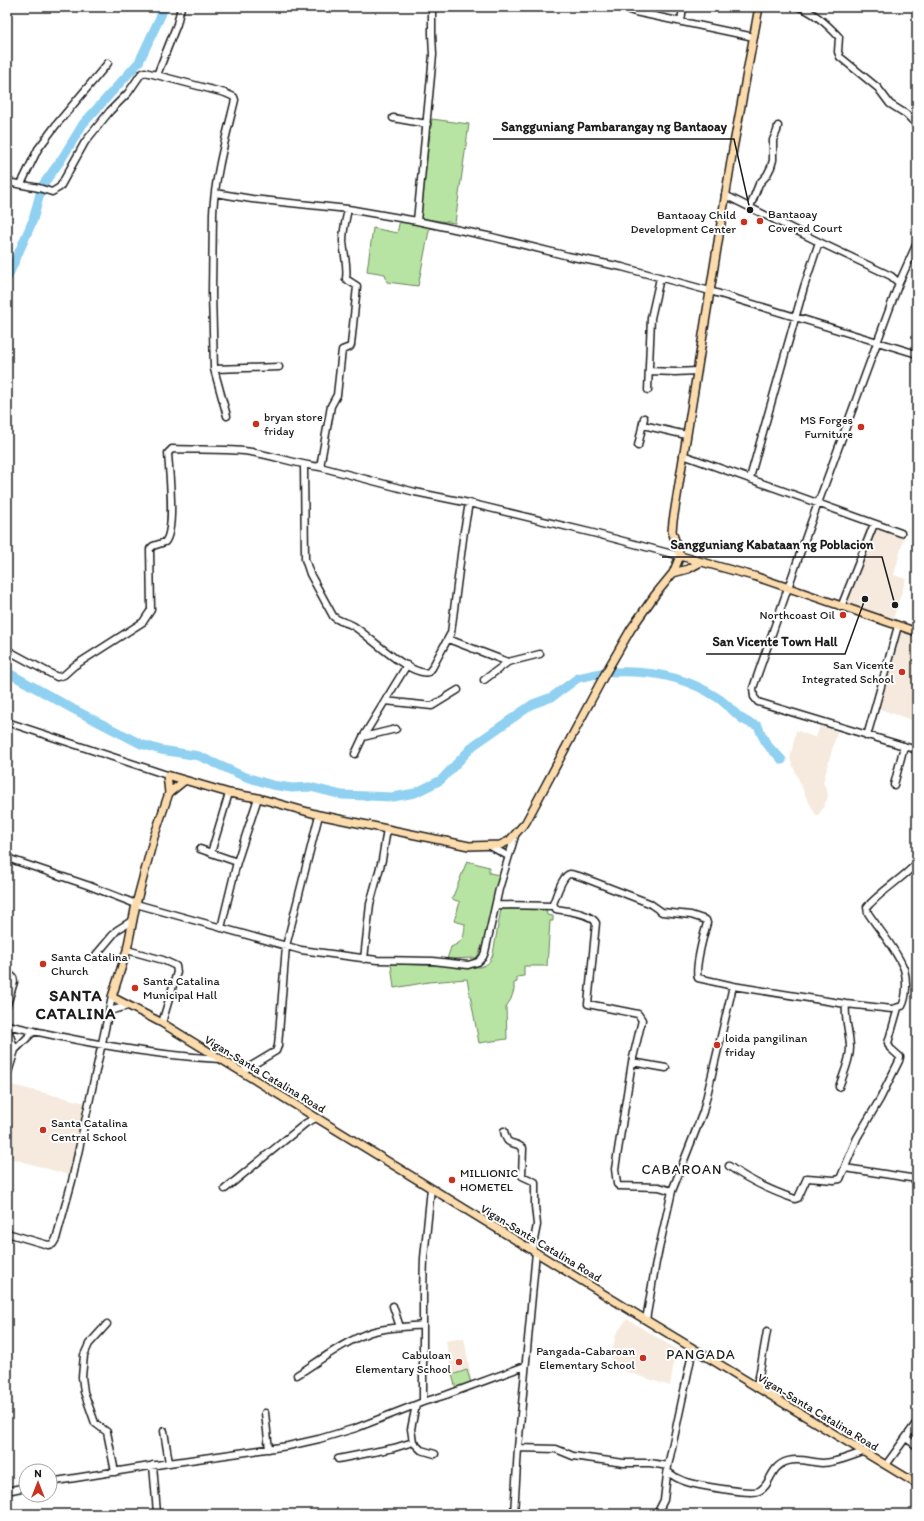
<svg xmlns="http://www.w3.org/2000/svg" width="924" height="1521" viewBox="0 0 924 1521" font-family="Itim,sans-serif">
  <rect width="100%" height="100%" fill="#fff"/>
  <filter id="ink" filterUnits="userSpaceOnUse"><feTurbulence type="fractalNoise" baseFrequency=".025" numOctaves="2"/><feDisplacementMap in="SourceGraphic" scale="8" xChannelSelector="R" yChannelSelector="G"/><feConvolveMatrix kernelMatrix="1 2 1 2 8 2 1 2 1" color-interpolation-filters="sRGB"/></filter>
  <g filter="url(#ink)">
    <!-- built -->
    <path fill="#f5eadd" d="M 870,518 L 906,530 L 894,575 L 906,579 L 893,619 L 840,602 Z
      M 900,629 L 917,635 L 917,722 L 877,708 Z
      M 820,725 L 837,732 L 823,782 L 828,794 L 827,799 L 823,808 L 817,817 L 806,797 L 790,759 L 796,730 L 816,738 Z
      M 7,1084 L 86,1103 L 69,1175 L 7,1157 Z
      M 627,1319 L 676,1349 L 670,1386 L 609,1366 L 616,1334 Z
      M 464,1338 L 472,1383 L 454,1389 L 446,1341 Z"/>
    <!-- green -->
    <path fill="#b7e4a2" stroke="#6a805f" d="M 432,119 L 469,124 L 455,223 L 419,218 Z
      M 400,220 L 430,226 L 418,286 L 387,282 L 385,274 L 367,271 L 373,228 L 397,233 Z
      M 467,861 L 489,867 L 489,873 L 500,875 L 485,938 L 477,958 L 447,959 L 451,947 C 464,941 464,938 465,924 L 454,921 L 460,902 L 452,899 Z
      M 501,909 L 546,910 L 547,915 L 553,916 L 553,921 L 550,921 L 547,966 L 524,966 L 524,976 L 517,977 L 517,982 L 514,983 L 514,990 L 511,999 L 506,1007 L 507,1039 L 479,1043 L 467,979 L 429,982 L 394,988 L 391,964 L 480,967 C 488,965 490,962 493,954 Z
      M 467,1370 L 471,1383 L 456,1388 L 452,1375 Z"/>
    <g fill="none" stroke-linecap="round" stroke-linejoin="round">
      <!-- river -->
      <path stroke="#90d0f1" stroke-width="9" d="M 7,279 L 33,220 L 42,186 L 61,160 L 83,124 L 139,62 L 162,13 L 163,7
        M 7,672 L 73,709 L 141,744 L 161,750 L 199,756 L 243,776 L 272,785 L 292,788 L 310,787 L 342,795 L 393,797 L 415,793 L 441,780 L 474,745 L 533,704 L 552,697 L 578,678 L 601,673
        M 612,672 C 649,670 687,677 718,698 C 734,709 738,721 758,726 C 761,734 766,745 773,751 C 777,754 779,756 782,760"/>
      <defs>
        <path id="minor" d="M 620,7 L 635,12 L 754,37
          M 799,7 C 814,12 828,25 839,37 L 838,52 L 840,57 L 878,88 L 890,104 L 906,114 L 917,125
          M 681,22 L 683,7
          M 157,75 L 177,24 L 181,7
          M 393,118 L 427,124
          M 7,182 L 39,188 L 52,192 L 60,187 L 85,142 L 110,111 L 128,93 L 141,74 L 145,72 L 225,93 L 234,97 L 235,100 C 226,137 215,175 213,213 L 212,293 L 214,369 L 227,416
          M 21,184 L 38,149 L 56,125 L 108,63
          M 215,193 L 252,199 L 348,209 L 417,221 L 492,237 L 568,256 L 622,267 L 710,291 L 917,354
          M 725,195 L 819,242 L 872,267 L 891,276 L 899,283
          M 750,207 L 759,184 L 767,175 L 771,167 L 773,160 L 773,140 L 777,131 L 778,126
          M 417,221 L 433,55 L 432,34 L 432,7
          M 917,243 L 899,283 L 810,525 L 753,688 L 754,697 L 758,702 L 917,750
          M 214,369 L 279,367
          M 649,371 L 675,372 L 697,371
          M 648,390 L 651,318 L 660,278
          M 643,425 L 686,435
          M 638,446 L 644,418
          M 683,455 L 901,533
          M 304,465 L 305,559 L 310,574 L 333,616 C 338,622 348,622 355,627 C 370,637 412,678 429,672 L 432,668 L 451,633 L 464,531 L 469,503
          M 320,467 L 331,406 L 337,395 L 342,350 L 350,347 L 351,345 L 357,286 L 346,279 C 348,265 344,255 343,241 C 343,230 346,219 348,209
          M 750,478 L 804,287 L 819,242
          M 841,607 L 874,524
          M 448,639 L 508,662
          M 7,650 L 57,677 L 64,675 L 74,666 L 143,622 L 151,610 L 150,549 L 153,546 L 165,542 C 176,530 169,471 168,453 L 172,449 C 195,450 221,449 244,451 C 270,454 294,464 320,467 L 415,492 L 469,503 L 593,533 L 680,556
          M 484,680 L 508,662 L 540,654
          M 385,701 L 432,706 L 458,690
          M 7,722 L 167,775
          M 867,736 L 898,626
          M 363,737 L 396,729
          M 355,754 L 363,737 L 407,665
          M 894,785 L 904,746
          M 490,846 L 508,856
          M 200,849 L 237,862
          M 211,853 L 229,793
          M 7,858 L 87,885 L 136,904 L 301,950 L 377,960 L 433,961 L 468,965 L 478,962 L 483,957 L 485,952 L 499,889 L 515,836
          M 496,905 L 553,906
          M 221,928 L 237,862 L 258,798
          M 127,950 L 163,960 L 176,966 L 177,972 L 162,1023
          M 96,955 L 117,930 L 133,920
          M 364,959 L 370,904 L 382,860 L 387,829
          M 7,974 C 12,975 14,977 14,982 L 7,1005
          M 109,1011 L 128,1006
          M 7,1025 C 77,1041 148,1055 220,1059
          M 7,1027 L 15,1050
          M 632,1062 L 666,1068
          M 241,1072 L 276,1051 L 278,1046 L 286,946 L 319,815
          M 7,1076 L 15,1050 L 34,1031
          M 839,1087 C 843,1075 850,1061 850,1048 C 850,1033 844,1018 846,1004
          M 504,1131 C 508,1149 512,1139 523,1148 L 522,1176 L 535,1182 L 535,1206 L 537,1225 L 532,1250
          M 729,1166 C 748,1180 772,1191 795,1199 L 798,1198 L 807,1178 L 834,1180 L 840,1179 L 857,1138 L 880,1099 L 899,1061 L 900,1057 L 890,1048 L 888,1043 L 898,1008
          M 845,1168 L 917,1179
          M 225,1189 L 306,1123 L 316,1118
          M 672,1191 L 659,1187 L 619,1186 L 617,1184 L 615,1169 L 632,1062 L 642,1020 L 638,1014 L 588,1004 L 596,923 C 591,913 567,911 556,909 L 553,904 C 556,897 562,875 570,874 C 573,874 576,876 579,876 L 649,903 L 662,912 L 691,915 L 706,920 L 707,923 C 704,934 694,968 698,978 L 733,986 L 846,1004 L 892,1009 L 902,1006 C 907,997 907,979 904,969 C 896,949 880,931 868,913 L 867,907 C 882,890 902,879 917,863
          M 7,1233 L 48,1245 L 53,1244 L 56,1239 L 72,1181 L 112,997
          M 393,1306 L 400,1327
          M 646,1320 L 656,1262 L 672,1191 L 703,1112 L 733,986
          M 107,1324 L 89,1344 L 84,1355 L 82,1377 L 84,1392 L 95,1423 L 107,1432 L 115,1472
          M 297,1375 C 319,1361 347,1340 371,1332 C 387,1327 406,1327 423,1325
          M 757,1388 L 767,1331
          M 423,1402 L 423,1292 L 424,1258 L 431,1188
          M 265,1413 L 269,1449
          M 164,1431 L 169,1463
          M 906,1438 L 917,1446
          M 413,1442 L 421,1450 L 435,1454
          M 518,1448 L 556,1449 L 573,1456 L 587,1458 L 624,1463 L 650,1463 L 668,1466
          M 338,1459 L 394,1448 L 413,1442 L 411,1429 L 416,1405
          M 153,1465 L 157,1513
          M 886,1465 L 917,1422
          M 668,1472 C 673,1476 678,1479 684,1481 C 695,1485 750,1495 759,1491 C 772,1485 769,1466 788,1461 C 800,1458 810,1462 822,1463 C 836,1463 851,1456 863,1452
          M 50,1482 L 169,1463 L 288,1446 L 319,1439 L 356,1428 L 423,1402 L 446,1395 L 525,1366
          M 7,1491 L 26,1487
          M 514,1514 L 518,1448 L 536,1252
          M 657,1514 L 664,1500 L 668,1466 L 693,1349"/>
        <path id="major" d="M 759,7 L 733,149 L 673,521 L 672,531 L 680,556 L 673,573 L 655,595 L 631,629 L 605,674 L 526,822 L 509,841 L 500,845 L 469,846 L 319,815 L 258,798 L 229,793 L 167,775 L 169,793 L 154,837 L 136,904 L 127,950 L 112,997 L 162,1023 L 646,1320 L 917,1484
          M 680,556 L 757,577 L 917,632
          M 673,573 L 688,569 L 701,562
          M 169,793 L 184,781"/>
      </defs>
      <!-- minor casing -->
      <use href="#minor" stroke="#1c1c1c" stroke-width="9"/>
      <!-- major casing -->
      <use href="#major" stroke="#1c1c1c" stroke-width="10"/>
      <!-- minor -->
      <use href="#minor" stroke="#fff" stroke-width="6"/>
      <!-- major -->
      <use href="#major" stroke="#fcdcac" stroke-width="7"/>
    </g>
  </g>
  <!-- markers -->
  <g fill="#c8321e" stroke="#fff" stroke-width="1.5">
    <circle cx="760" cy="221" r="4"/>
    <circle cx="744" cy="222" r="4"/>
    <circle cx="256" cy="424" r="4"/>
    <circle cx="861" cy="427" r="4"/>
    <circle cx="843" cy="615" r="4"/>
    <circle cx="902" cy="672" r="4"/>
    <circle cx="43" cy="964" r="4"/>
    <circle cx="135" cy="988" r="4"/>
    <circle cx="717" cy="1045" r="4"/>
    <circle cx="43" cy="1130" r="4"/>
    <circle cx="452" cy="1180" r="4"/>
    <circle cx="643" cy="1358" r="4"/>
    <circle cx="459" cy="1362" r="4"/>
  </g>
  <g text-anchor="middle" stroke-width="4" stroke-linejoin="round" paint-order="stroke">
    <!-- poi labels -->
    <g font-size="12" fill="#1c1c1c" stroke="#fff" text-anchor="start">
      <text x="768" y="218">Bantaoay<tspan x="768" dy="14">Covered Court</tspan></text>
      <text x="736" y="219" text-anchor="end">Bantaoay Child<tspan x="736" dy="14">Development Center</tspan></text>
      <text x="264" y="421">bryan store<tspan x="264" dy="14">friday</tspan></text>
      <text x="853" y="424" text-anchor="end">MS Forges<tspan x="853" dy="14">Furniture</tspan></text>
      <text x="835" y="619" text-anchor="end">Northcoast Oil</text>
      <text x="894" y="669" text-anchor="end">San Vicente<tspan x="894" dy="14">Integrated School</tspan></text>
      <text x="51" y="961">Santa Catalina<tspan x="51" dy="14">Church</tspan></text>
      <text x="143" y="985">Santa Catalina<tspan x="143" dy="14">Municipal Hall</tspan></text>
      <text x="725" y="1042">loida pangilinan<tspan x="725" dy="14">friday</tspan></text>
      <text x="51" y="1127">Santa Catalina<tspan x="51" dy="14">Central School</tspan></text>
      <text x="460" y="1177">MILLIONIC<tspan x="460" dy="14">HOMETEL</tspan></text>
      <text x="635" y="1355" text-anchor="end">Pangada-Cabaroan<tspan x="635" dy="14">Elementary School</tspan></text>
      <text x="451" y="1359" text-anchor="end">Cabuloan<tspan x="451" dy="14">Elementary School</tspan></text>
    </g>
    <!-- street labels -->
    <g font-size="12" fill="#1c1c1c" stroke="#fff">
      <text transform="translate(265 1074) rotate(31)" y="4">Vigan-Santa Catalina Road</text>
      <text transform="translate(541 1243) rotate(31)" y="4">Vigan-Santa Catalina Road</text>
      <text transform="translate(818 1412) rotate(31)" y="4">Vigan-Santa Catalina Road</text>
    </g>
    <!-- quarter labels -->
    <g font-size="14" letter-spacing="1" fill="#1c1c1c" stroke="#fff">
      <text x="682" y="1174">CABAROAN</text>
      <text x="701" y="1359">PANGADA</text>
    </g>
    <!-- district labels -->
    <g font-size="16" font-weight="bold" letter-spacing="1" fill="#1c1c1c" stroke="#fff">
      <text x="76" y="1001">SANTA<tspan x="76" dy="18">CATALINA</tspan></text>
    </g>
  </g>
  <!-- callouts -->
  <path fill="none" stroke="#1c1c1c" stroke-width="1.5" d="M750 210L734 139H493M895 605L882 557H662M865 599L845 654H706"/>
  <g fill="#1c1c1c" stroke="#fff" stroke-width="1.5">
    <circle cx="750" cy="210" r="4"/>
    <circle cx="895" cy="605" r="4"/>
    <circle cx="865" cy="599" r="4"/>
  </g>
  <g font-size="13" text-anchor="middle" font-weight="bold" fill="#1c1c1c" stroke="#fff" stroke-width="4" stroke-linejoin="round" paint-order="stroke">
    <text x="614" y="131">Sangguniang Pambarangay ng Bantaoay</text>
    <text x="772" y="549">Sangguniang Kabataan ng Poblacion</text>
    <text x="775" y="646">San Vicente Town Hall</text>
  </g>
  <!-- margin -->
  <rect width="924" height="1521" fill="none" stroke="#fff" stroke-width="24"/>
  <rect x="12" y="12" width="900" height="1497" fill="none" stroke="#1c1c1c" stroke-width="1.5" filter="url(#ink)"/>
  <!-- north arrow -->
  <g transform="translate(38 1483)"><circle r="19" fill="#ffffff" stroke="#a4a4a4"/>
  <path d="M0-3L7 15L0 10L-7 15Z" fill="#c8321e"/>
  <text y="-6" font-size="11" font-weight="bold" text-anchor="middle" fill="#1c1c1c">N</text>
  </g>
</svg>
